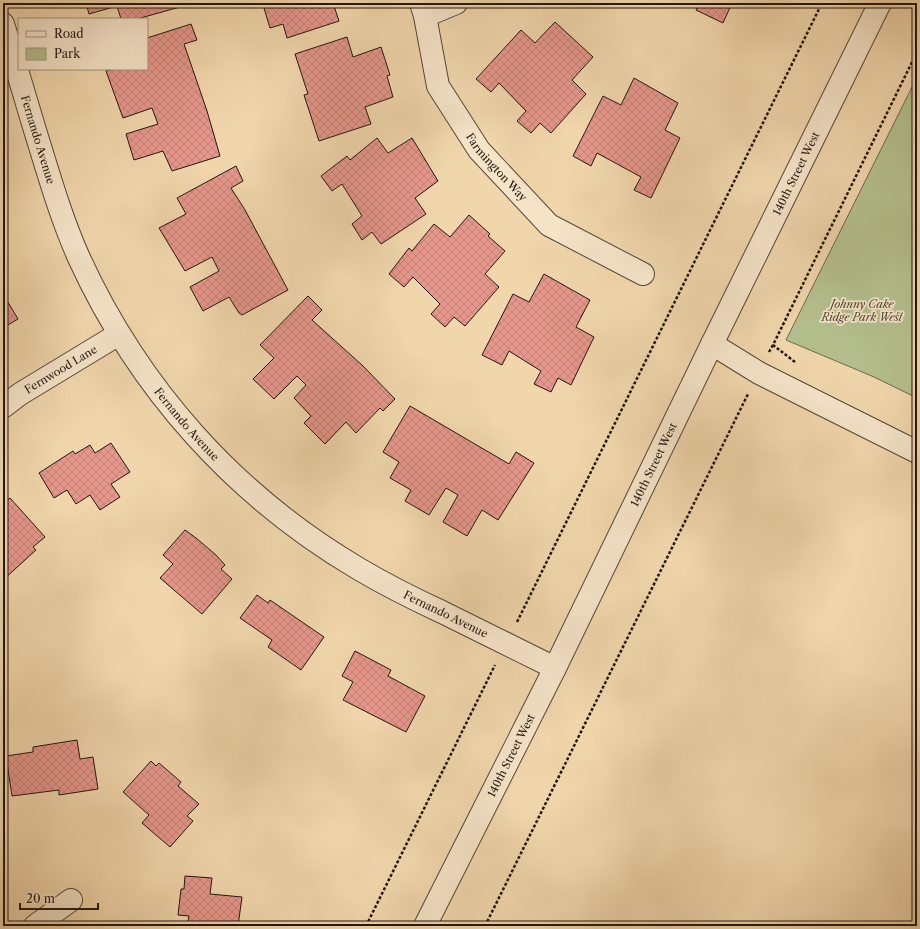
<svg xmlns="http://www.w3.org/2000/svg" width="920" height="929" viewBox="0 0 920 929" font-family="'Libre Caslon Text',serif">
  <defs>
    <pattern id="building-cross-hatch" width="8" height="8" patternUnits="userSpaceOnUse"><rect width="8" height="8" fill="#e6978b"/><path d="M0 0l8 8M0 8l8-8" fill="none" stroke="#c58177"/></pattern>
  </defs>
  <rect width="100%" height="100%" fill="#f1d6ac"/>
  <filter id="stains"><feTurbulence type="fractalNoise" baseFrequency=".005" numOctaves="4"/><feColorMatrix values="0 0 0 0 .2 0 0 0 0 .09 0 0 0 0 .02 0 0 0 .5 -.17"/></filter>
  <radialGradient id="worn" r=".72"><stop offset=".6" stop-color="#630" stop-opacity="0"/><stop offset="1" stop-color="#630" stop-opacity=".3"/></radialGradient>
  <!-- park -->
  <path fill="#b4bf8d" stroke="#6b6a4e" d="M 917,77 L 917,398 L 874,377 L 786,340 Z"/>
  <!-- building -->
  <path fill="url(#building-cross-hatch)" stroke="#22160f" d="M 86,3 L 187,3 L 187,5 L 137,19 L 121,19 L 117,6 L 89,14 Z
    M 278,3 L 335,3 L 333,3 L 339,21 L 287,38 L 283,24 L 270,28 L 264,8 L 278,4 Z
    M 699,3 L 732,3 L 723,23 L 696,10 Z
    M 555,22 L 593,57 L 572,80 L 586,94 L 551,133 L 540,123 L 531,133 L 517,121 L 526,111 L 499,83 L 491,92 L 476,79 L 521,30 L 535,43 Z
    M 191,24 L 197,40 L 184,44 L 207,111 L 220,156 L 172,171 L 163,151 L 134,160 L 126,134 L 158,124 L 152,108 L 123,118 L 106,71 L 113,69 L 147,69 L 147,38 Z
    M 347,37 L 353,57 L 381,47 L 390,75 L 387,76 L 393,97 L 365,107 L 371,124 L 319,141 L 304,95 L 308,94 L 295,54 Z
    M 634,78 L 678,103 L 665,130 L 680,138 L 651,198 L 634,190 L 641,177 L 597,153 L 591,166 L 573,156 L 603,96 L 621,105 Z
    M 377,138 L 388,153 L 412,138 L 438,181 L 415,198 L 426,214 L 381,244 L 372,232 L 362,240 L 352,224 L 362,216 L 342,184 L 332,191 L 321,176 L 347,156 L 350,160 Z
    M 236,166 L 243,181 L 231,188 L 245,210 L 288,290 L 242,315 L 239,313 L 229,297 L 203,311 L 190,287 L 219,271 L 212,257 L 185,271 L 159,228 L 186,214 L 177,198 Z
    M 469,215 L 490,234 L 488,236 L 505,251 L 485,274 L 499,287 L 465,326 L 454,317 L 445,327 L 431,314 L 440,304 L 413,277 L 404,287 L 389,274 L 409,248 L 412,251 L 434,224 L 450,237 Z
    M 544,274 L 590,300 L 576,327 L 594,337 L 571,385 L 558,378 L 551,392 L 534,384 L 541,371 L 509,351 L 502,365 L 482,355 L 513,294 L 529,302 Z
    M 3,294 L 18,319 L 3,328 Z
    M 308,296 L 322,310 L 312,320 L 363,366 L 395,399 L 383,411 L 380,408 L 356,433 L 346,422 L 325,444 L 304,423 L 311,416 L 294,398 L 306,385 L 297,376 L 274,399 L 253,379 L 274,358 L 260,345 Z
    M 410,406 L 509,464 L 516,452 L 534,463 L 498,520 L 482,510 L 467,536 L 443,522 L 458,495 L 446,488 L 429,515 L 405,501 L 411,490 L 390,478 L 399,462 L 383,452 Z
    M 111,443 L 130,472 L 111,484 L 120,497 L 100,510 L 90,495 L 76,504 L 67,490 L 54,498 L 39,473 L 73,451 L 75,454 L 90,445 L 95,453 Z
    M 10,498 L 45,537 L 33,547 L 36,550 L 3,580 L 3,504 Z
    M 185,530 L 196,538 L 216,555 L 225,565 L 221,569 L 232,579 L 202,614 L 160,578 L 173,564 L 163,555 Z
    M 257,595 L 268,603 L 270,600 L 324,637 L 301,670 L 268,647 L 272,640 L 240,618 Z
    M 355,651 L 391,670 L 388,676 L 425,696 L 406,732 L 343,700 L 353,682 L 342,676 Z
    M 77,740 L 80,759 L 93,757 L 98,789 L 59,795 L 59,790 L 12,796 L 6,756 L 33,752 L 33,747 Z
    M 151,761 L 156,766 L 159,763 L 181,782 L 178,786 L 199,804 L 187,816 L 193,821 L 170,847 L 142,823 L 149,815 L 123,792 Z
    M 185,876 L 212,878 L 210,894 L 242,897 L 238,926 L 187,926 L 189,916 L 178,915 L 181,889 L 184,889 Z"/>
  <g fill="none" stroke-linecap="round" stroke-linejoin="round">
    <defs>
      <g id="minor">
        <path id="s1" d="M 421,3 L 425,16 L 438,86 L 479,150 L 549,225 L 643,274"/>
        <path d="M 425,16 L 456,3"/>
        <path id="s2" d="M 3,24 C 15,62 26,101 38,140 C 50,179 62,220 79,258 C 139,389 235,496 359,569 C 386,585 414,599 442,612 C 480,631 517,649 555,668"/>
        <path d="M 712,344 L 759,373 L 917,452"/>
        <path id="s3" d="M 3,407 L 20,394 L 119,334"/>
        <path d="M 35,926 L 71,900"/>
        <path id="s4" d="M 425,926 L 555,668 L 712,344 L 880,3"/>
      </g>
    </defs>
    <!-- minor casing -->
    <use href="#minor" stroke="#564636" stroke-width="24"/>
    <!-- path -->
    <path stroke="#22160f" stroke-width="2.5" stroke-dasharray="3 2" stroke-linecap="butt" d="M 769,352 L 773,345
      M 795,362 L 773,345 L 917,52
      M 517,622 L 822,3
      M 366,926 L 495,665
      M 485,926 L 748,394"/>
    <!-- minor -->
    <use href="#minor" stroke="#f6e4c9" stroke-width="22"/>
  </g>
  <g text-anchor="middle" stroke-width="3.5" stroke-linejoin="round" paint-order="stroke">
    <!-- street labels -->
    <g font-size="11" fill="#22160f" stroke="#f6e4c9">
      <text dy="4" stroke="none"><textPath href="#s2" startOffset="121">Fernando Avenue</textPath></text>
      <text dy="4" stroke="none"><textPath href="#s1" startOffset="185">Farmington Way</textPath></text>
      <text dy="4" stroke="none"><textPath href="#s4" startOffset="839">140th Street West</textPath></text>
      <text dy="4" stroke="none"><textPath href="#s3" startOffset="69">Fernwood Lane</textPath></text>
      <text dy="4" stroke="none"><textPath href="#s2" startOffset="445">Fernando Avenue</textPath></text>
      <text dy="4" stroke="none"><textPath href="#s4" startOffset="515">140th Street West</textPath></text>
      <text dy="4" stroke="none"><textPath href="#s2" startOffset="769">Fernando Avenue</textPath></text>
      <text dy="4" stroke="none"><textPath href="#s4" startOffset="191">140th Street West</textPath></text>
    </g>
    <!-- park labels -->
    <g font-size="11" font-style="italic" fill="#4e4935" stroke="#f6e4c9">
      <text x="862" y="308">Johnny Cake<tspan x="862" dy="13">Ridge Park West</tspan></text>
    </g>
  </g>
  <!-- margin -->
  <rect width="920" height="929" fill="none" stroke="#f1d6ac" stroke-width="16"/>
  <rect x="4" y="4" width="912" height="921" fill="none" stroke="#22160f" stroke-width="2"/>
  <rect x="8" y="8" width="904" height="913" fill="none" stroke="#22160f"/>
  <!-- legend -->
  <rect x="18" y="18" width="130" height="52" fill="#f6e4c9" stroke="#a1927f"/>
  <rect x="26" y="31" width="20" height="6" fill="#f6e4c9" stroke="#a1927f"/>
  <text x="54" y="38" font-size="12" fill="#22160f">Road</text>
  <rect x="26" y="48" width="20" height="12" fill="#b4bf8d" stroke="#a1927f"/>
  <text x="54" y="58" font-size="12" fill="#22160f">Park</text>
  <!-- scale -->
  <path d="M20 903v6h78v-6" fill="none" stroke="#22160f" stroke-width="2"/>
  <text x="26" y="903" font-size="12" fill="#22160f" stroke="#f6e4c9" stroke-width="3" paint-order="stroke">20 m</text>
  <rect width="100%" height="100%" filter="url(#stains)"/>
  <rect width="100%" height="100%" fill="url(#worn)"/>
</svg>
